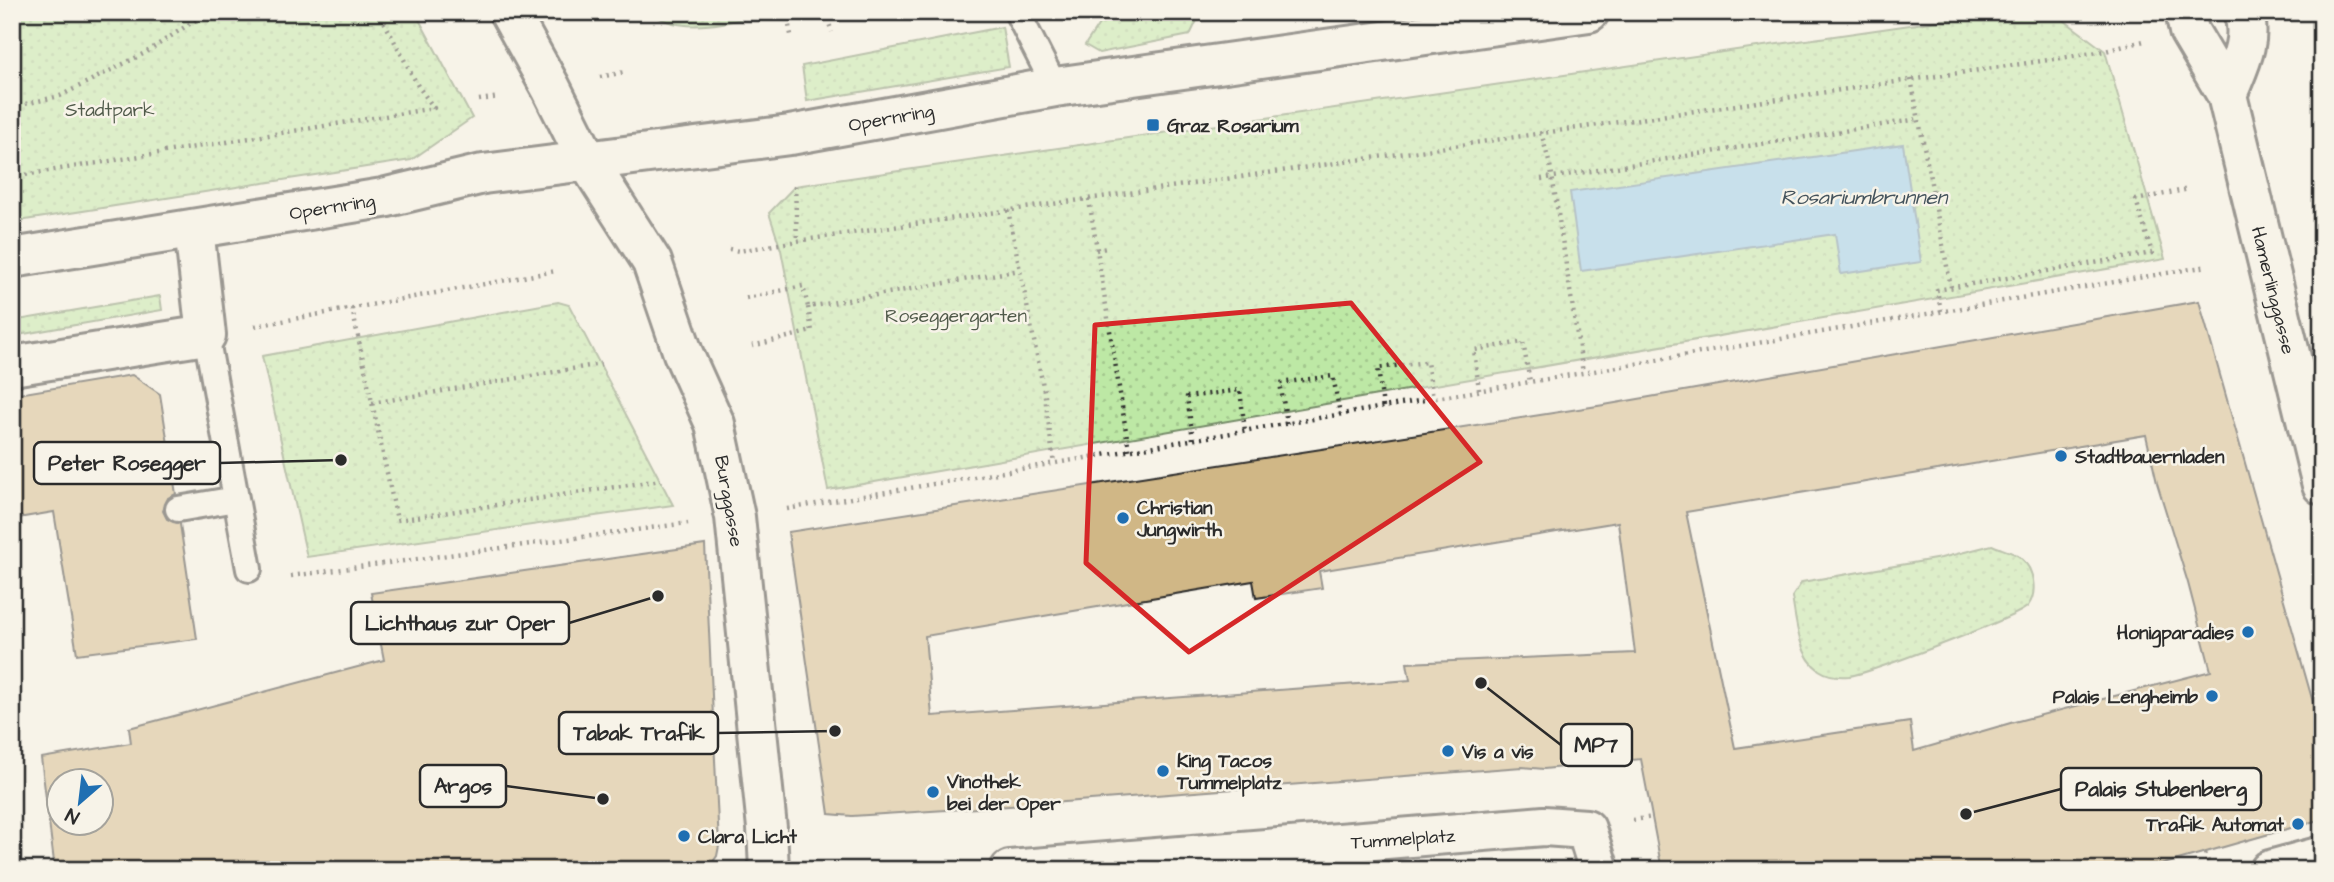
<svg xmlns="http://www.w3.org/2000/svg" width="2334" height="882" viewBox="0 0 2334 882" font-family="'Architects Daughter',sans-serif">
  <defs>
    <pattern id="grass-dots" width="8" height="8" patternUnits="userSpaceOnUse" patternTransform="scale(1.75)"><rect width="8" height="8" fill="#bde8a5"/><path d="M2 2h.1M6 6h.1" fill="none" stroke="#a3c78e" stroke-width="1.8" stroke-linecap="round"/></pattern>
  </defs>
  <rect width="100%" height="100%" fill="#f7f3e8"/>
  <filter id="ink" filterUnits="userSpaceOnUse"><feTurbulence type="fractalNoise" baseFrequency=".0143" numOctaves="2"/><feDisplacementMap in="SourceGraphic" scale="14" xChannelSelector="R" yChannelSelector="G"/><feConvolveMatrix kernelMatrix="1 2 1 2 8 2 1 2 1" color-interpolation-filters="sRGB"/></filter>
  <g filter="url(#ink)">
    <!-- grass -->
    <path fill="url(#grass-dots)" stroke="#748a68" stroke-width="2" d="M 12,12 L 415,12 L 472,118 L 411,160 L 12,222 Z
      M 651,12 L 769,12 C 737,21 679,37 651,12 Z
      M 1107,12 L 1201,12 L 1190,35 L 1099,53 L 1085,45 Z
      M 2000,12 L 2053,12 L 2105,51 L 2165,259 L 828,490 L 781,250 L 769,213 L 795,186 Z
      M 1002,27 L 1009,67 L 807,101 L 802,66 Z
      M 160,296 L 162,310 L 12,336 L 12,321 Z
      M 558,302 L 569,305 L 673,505 L 307,557 L 262,356 Z
      M 1992,545 C 2000,549 2014,552 2021,558 C 2034,569 2038,593 2028,606 C 2018,617 1870,673 1849,676 C 1839,677 1828,676 1819,670 C 1798,655 1796,620 1792,597 L 1802,582 L 1941,558 Z"/>
    <!-- water -->
    <path fill="#8fcaef" stroke="#678aa1" stroke-width="2" d="M 1903,144 L 1921,262 L 1841,274 L 1835,234 L 1581,271 L 1570,192 Z"/>
    <!-- building -->
    <path fill="#d0b786" stroke="#2b2b2b" stroke-width="2" fill-rule="evenodd" d="M 2199,301 L 2322,734 L 2322,819 L 2143,870 L 1662,870 L 1641,759 L 1544,769 L 1522,767 L 1025,805 L 852,816 L 829,814 L 788,532 L 1604,405 ZM 2146,435 L 2157,483 L 2188,583 L 2211,671 L 2014,722 L 1914,751 L 1910,722 L 1735,748 L 1686,512 ZM 1618,522 L 1635,653 L 1407,663 L 1410,680 L 932,716 L 925,636 L 1253,581 L 1256,598 L 1322,588 L 1319,571 Z
      M 132,375 L 160,394 L 176,494 L 168,498 L 163,511 L 167,519 L 180,524 L 197,639 L 77,654 L 54,512 L 12,519 L 12,395 Z
      M 705,545 L 719,846 L 717,856 L 707,870 L 55,870 L 41,758 L 131,743 L 129,728 L 384,660 L 371,593 ZM 60,780 L 102,780 L 102,822 L 60,822 Z"/>
    <g fill="none" stroke-linecap="round" stroke-linejoin="round">
      <defs>
        <path id="lane" d="M 1017,12 L 1055,87
          M 206,335 L 249,569
          M 178,509 L 236,499"/>
        <path id="street" d="M 2185,12 L 2189,31 L 2227,95 L 2322,485
          M 2227,95 C 2237,69 2254,40 2243,12
          M 588,162 L 652,262 L 683,353 L 715,424 L 735,517 L 767,828 L 769,870
          M 12,366 L 206,335 L 194,229
          M 1010,870 L 1544,826 L 1586,829 L 1599,870
          M 2270,870 L 2322,856"/>
        <path id="secondary" d="M 509,12 L 551,88 L 588,162"/>
        <path id="primary" d="M 12,258 L 383,198 L 483,174 L 790,135 L 1055,87 L 1589,12"/>
      </defs>
      <!-- lane casing -->
      <use href="#lane" stroke="#2b2b2b" stroke-width="30"/>
      <!-- street casing -->
      <use href="#street" stroke="#2b2b2b" stroke-width="44"/>
      <!-- secondary casing -->
      <use href="#secondary" stroke="#2b2b2b" stroke-width="44"/>
      <!-- primary casing -->
      <use href="#primary" stroke="#2b2b2b" stroke-width="44"/>
      <!-- path -->
      <path stroke="#2b2b2b" stroke-width="4.5" stroke-dasharray="2 5" stroke-linecap="butt" d="M 310,12 L 312,17 L 322,12
        M 786,12 L 792,39
        M 825,12 L 832,32
        M 600,77 L 625,72
        M 1911,79 L 1951,287
        M 479,100 L 499,97
        M 12,107 L 60,96 L 145,53 L 208,12
        M 1541,132 L 1551,169 L 1583,373
        M 12,162 L 16,176
        M 12,177 L 434,108 L 418,86 L 379,12
        M 1541,179 L 1919,119
        M 795,186 L 797,241
        M 1089,199 L 1129,450
        M 1008,210 L 1045,396 L 1054,464
        M 729,249 L 739,251 L 797,241 L 2048,60 L 2105,51 L 2144,41
        M 1096,250 L 1107,248
        M 746,298 L 803,286 L 808,307
        M 352,308 L 397,520 L 661,480
        M 1941,311 L 1937,290 L 2152,253 L 2136,200 L 2189,189
        M 255,326 L 556,271
        M 752,346 L 812,331 L 808,307 L 1020,270
        M 1479,390 L 1474,350 L 1523,342 L 1530,382
        M 372,403 L 601,364
        M 1383,407 L 1378,368 L 1427,362 L 1433,398
        M 1287,424 L 1280,383 L 1333,376 L 1340,414
        M 1193,439 L 1187,397 L 1240,390 L 1245,431
        M 787,509 L 2208,266
        M 291,576 L 688,523
        M 1633,820 L 1653,817
        M 2205,853 L 2211,870"/>
      <!-- lane -->
      <use href="#lane" stroke="#f7f3e8" stroke-width="24"/>
      <!-- street -->
      <use href="#street" stroke="#f7f3e8" stroke-width="38"/>
      <!-- secondary -->
      <use href="#secondary" stroke="#f7f3e8" stroke-width="38"/>
      <!-- primary -->
      <use href="#primary" stroke="#f7f3e8" stroke-width="38"/>
    </g>
  </g>
  <!-- marked area -->
  <path d="M0 0H2334V882H0ZM 1351,303 L 1480,462 L 1189,652 L 1086,563 L 1095,325 Z" fill="#f7f3e8" fill-opacity=".55" fill-rule="evenodd"/>
  <path fill="none" stroke="#d62828" stroke-width="5" stroke-linejoin="round" d="M 1351,303 L 1480,462 L 1189,652 L 1086,563 L 1095,325 Z"/>
  <!-- markers -->
  <g fill="#1f6fb2" stroke="#f7f3e8" stroke-width="2.5">
    <rect x="1146" y="118" width="14" height="14" rx="3.5"/>
    <circle cx="2061" cy="456" r="7"/>
    <circle cx="1123" cy="518" r="7"/>
    <circle cx="2248" cy="632" r="7"/>
    <circle cx="2212" cy="696" r="7"/>
    <circle cx="1448" cy="751" r="7"/>
    <circle cx="1163" cy="771" r="7"/>
    <circle cx="933" cy="792" r="7"/>
    <circle cx="2298" cy="824" r="7"/>
    <circle cx="684" cy="836" r="7"/>
  </g>
  <g text-anchor="middle" stroke-width="5" stroke-linejoin="round" paint-order="stroke">
    <!-- park labels -->
    <g font-size="19" fill="#505a4a" stroke="#f7f3e8">
      <text x="110" y="116">Stadtpark</text>
      <text x="956" y="322">Roseggergarten</text>
    </g>
    <!-- street labels -->
    <g font-size="19" fill="#2b2b2b" stroke="#f7f3e8">
      <text transform="translate(891 117) rotate(-10)" y="7">Opernring</text>
      <text transform="translate(332 206) rotate(-9)" y="7">Opernring</text>
      <text transform="translate(2274 290) rotate(76)" y="7">Hamerlinggasse</text>
      <text transform="translate(730 501) rotate(80)" y="7">Burggasse</text>
      <text transform="translate(1403 838) rotate(-4)" y="7">Tummelplatz</text>
    </g>
    <!-- poi labels -->
    <g font-size="19" font-weight="bold" fill="#2b2b2b" stroke="#f7f3e8" text-anchor="start">
      <text x="1167" y="132">Graz Rosarium</text>
      <text x="2075" y="463">Stadtbauernladen</text>
      <text x="1137" y="514">Christian<tspan x="1137" dy="22">Jungwirth</tspan></text>
      <text x="2234" y="639" text-anchor="end">Honigparadies</text>
      <text x="2198" y="703" text-anchor="end">Palais Lengheimb</text>
      <text x="1462" y="758">Vis a vis</text>
      <text x="1177" y="767">King Tacos<tspan x="1177" dy="22">Tummelplatz</tspan></text>
      <text x="947" y="788">Vinothek<tspan x="947" dy="22">bei der Oper</tspan></text>
      <text x="2284" y="831" text-anchor="end">Trafik Automat</text>
      <text x="698" y="843">Clara Licht</text>
    </g>
    <!-- water labels -->
    <g font-size="21" font-style="italic" fill="#44535c" stroke="#f7f3e8">
      <text x="1864" y="204">Rosariumbrunnen</text>
    </g>
  </g>
  <!-- callouts -->
  <path fill="none" stroke="#2b2b2b" stroke-width="2.5" d="M341 460L220 463M658 596L569 623M835 731L718 733M1481 683L1561 745M603 799L506 786M1966 814L2061 789"/>
  <g fill="#2b2b2b" stroke="#f7f3e8" stroke-width="2.5">
    <circle cx="341" cy="460" r="7"/>
    <circle cx="658" cy="596" r="7"/>
    <circle cx="835" cy="731" r="7"/>
    <circle cx="1481" cy="683" r="7"/>
    <circle cx="603" cy="799" r="7"/>
    <circle cx="1966" cy="814" r="7"/>
  </g>
  <g fill="#f7f3e8" stroke="#2b2b2b" stroke-width="2.5">
    <rect x="34" y="442" width="186" height="42" rx="7"/>
    <rect x="351" y="602" width="218" height="42" rx="7"/>
    <rect x="559" y="712" width="159" height="42" rx="7"/>
    <rect x="1561" y="724" width="71" height="42" rx="7"/>
    <rect x="420" y="765" width="86" height="42" rx="7"/>
    <rect x="2061" y="768" width="200" height="42" rx="7"/>
  </g>
  <g font-size="21" text-anchor="middle" font-weight="bold" fill="#2b2b2b">
    <text x="127" y="470">Peter Rosegger</text>
    <text x="460" y="630">Lichthaus zur Oper</text>
    <text x="639" y="740">Tabak Trafik</text>
    <text x="1596" y="752">MP7</text>
    <text x="463" y="793">Argos</text>
    <text x="2161" y="796">Palais Stubenberg</text>
  </g>
  <!-- margin -->
  <rect width="2334" height="882" fill="none" stroke="#f7f3e8" stroke-width="42"/>
  <rect x="21" y="21" width="2292" height="840" fill="none" stroke="#2b2b2b" stroke-width="2.5" filter="url(#ink)"/>
  <!-- north arrow -->
  <g transform="translate(80 802) rotate(208)"><circle r="33" fill="#f7f3e8" stroke="#a5a39c" stroke-width="2"/>
  <path d="M0-5L12 26L0 18L-12 26Z" fill="#1f6fb2"/>
  <text y="-10" font-size="19" font-weight="bold" text-anchor="middle" fill="#2b2b2b">N</text>
  </g>
</svg>
